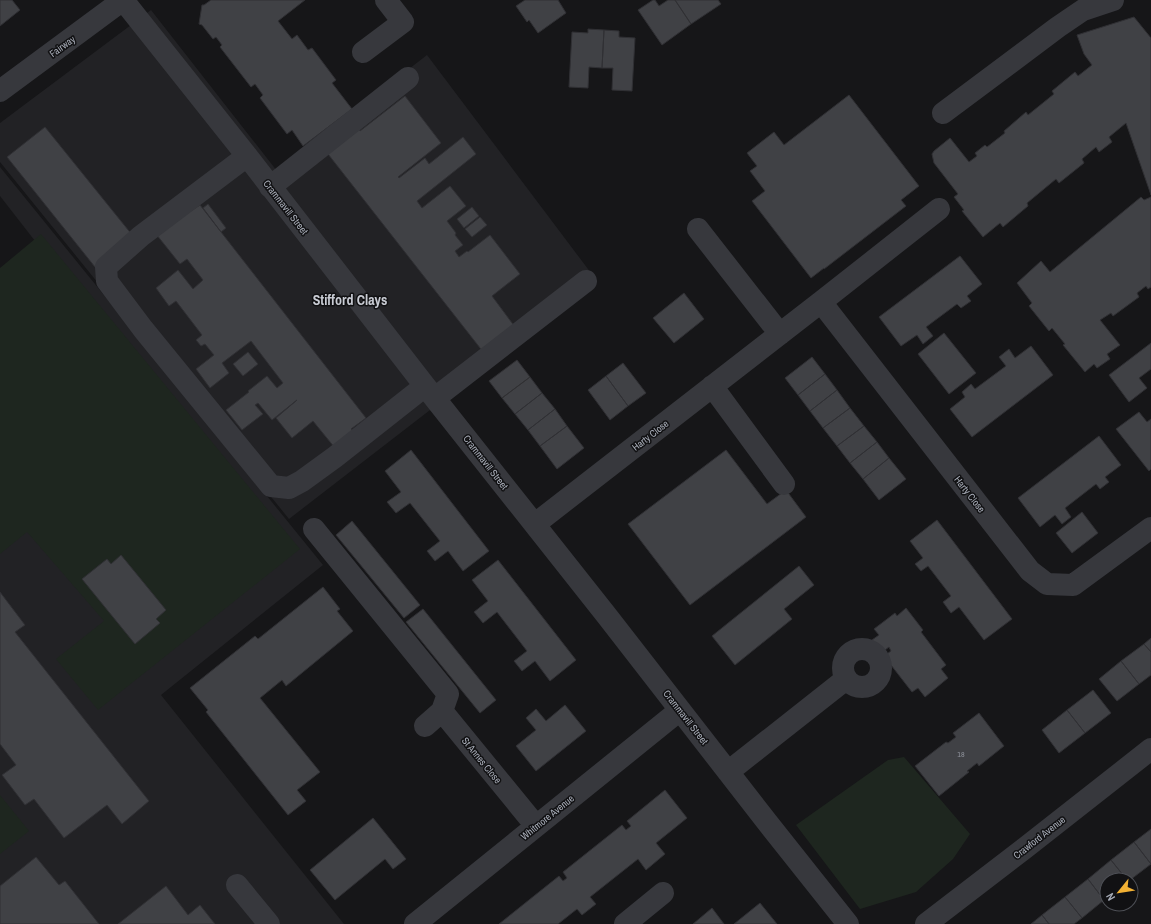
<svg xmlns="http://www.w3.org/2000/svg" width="1151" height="924" viewBox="0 0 1151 924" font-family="'Archivo Narrow',sans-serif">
  <rect width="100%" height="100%" fill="#161618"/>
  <!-- built -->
  <path fill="#222225" d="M 151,10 L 277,171 L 427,55 L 597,281 L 289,519 L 0,162 L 0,123 Z
    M 0,167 L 323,565 L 161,695 L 344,924 L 0,924 L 0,270 L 35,241 L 0,196 Z"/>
  <!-- green -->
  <path fill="#1e261f" d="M 41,234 L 300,549 L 98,710 L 56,659 L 104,621 L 27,532 L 0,554 L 0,268 Z
    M 904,757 L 970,834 L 953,859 L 916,892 L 860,909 L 796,825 L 888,760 Z
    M 0,795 L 29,831 L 0,854 Z"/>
  <!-- building -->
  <path fill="#404145" stroke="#303034" d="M 0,0 L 12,0 L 20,10 L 0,26 Z
    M 211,0 L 305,0 L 278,21 L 292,39 L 297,35 L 308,50 L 312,48 L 336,80 L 332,83 L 352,109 L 303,146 L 292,130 L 287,134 L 260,98 L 263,95 L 255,84 L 251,87 L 220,47 L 222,45 L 216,37 L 213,39 L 202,25 L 199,24 L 202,5 L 204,5 Z
    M 525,0 L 558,0 L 566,13 L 538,33 L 529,20 L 527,22 L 516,6 Z
    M 653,0 L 655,0 L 659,6 L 668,0 L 675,0 L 691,24 L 662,45 L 638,10 Z
    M 675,0 L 718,0 L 721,4 L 691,24 Z
    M 1134,17 L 1151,38 L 1151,195 L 1126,123 L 1109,137 L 1112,142 L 1099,152 L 1096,147 L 1082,159 L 1084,163 L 1059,183 L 1056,179 L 1027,203 L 1028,206 L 1003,227 L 1000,223 L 983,237 L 962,211 L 964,210 L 954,197 L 958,194 L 934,163 L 932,154 L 934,151 L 950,138 L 969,162 L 977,156 L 975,153 L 985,145 L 987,147 L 1005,133 L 1004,131 L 1026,112 L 1028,115 L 1054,94 L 1052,91 L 1075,72 L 1078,76 L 1092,65 L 1084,54 L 1077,35 Z
    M 588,29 L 604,30 L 602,68 L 589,67 L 588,88 L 569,87 L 572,32 L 588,33 Z
    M 604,30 L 619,31 L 619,37 L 635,38 L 632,91 L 612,90 L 613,68 L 602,68 Z
    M 849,95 L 919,186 L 901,200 L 906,206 L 824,269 L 824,268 L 811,278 L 752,201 L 765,191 L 750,171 L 757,166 L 747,153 L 774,132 L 784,145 Z
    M 405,96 L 441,143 L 398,177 L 399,178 L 425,158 L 429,164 L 463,137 L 476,154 L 417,201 L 422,208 L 450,186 L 466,206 L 447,221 L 456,233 L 455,235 L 463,245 L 455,251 L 459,257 L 467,251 L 468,252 L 490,235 L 520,274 L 492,296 L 515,327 L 484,353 L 328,154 L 359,129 L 360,131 Z
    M 45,127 L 133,236 L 95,267 L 7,157 Z
    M 1141,197 L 1144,200 L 1151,197 L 1151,287 L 1148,289 L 1146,286 L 1137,293 L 1139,297 L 1113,316 L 1111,313 L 1100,320 L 1120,345 L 1107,354 L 1110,359 L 1097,368 L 1094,364 L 1085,372 L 1063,345 L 1065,344 L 1052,328 L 1049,331 L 1029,306 L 1032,303 L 1017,283 L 1041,261 L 1050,272 Z
    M 208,204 L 226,228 L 221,232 L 203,208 Z
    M 200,205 L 366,418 L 351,429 L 354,432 L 335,448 L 313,421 L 292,438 L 276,418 L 297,400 L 272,420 L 258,403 L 255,405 L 263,414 L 242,430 L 226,410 L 249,392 L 248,391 L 267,376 L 277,388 L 283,383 L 251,341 L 222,363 L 229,373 L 210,388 L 196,369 L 214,355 L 205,344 L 201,346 L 196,340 L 202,335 L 176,301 L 169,306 L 156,288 L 178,270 L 193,289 L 203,280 L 187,259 L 180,264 L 156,234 Z
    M 472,207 L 479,216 L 464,228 L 457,219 Z
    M 480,217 L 487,225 L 472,237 L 465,229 Z
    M 960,256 L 982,284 L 967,296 L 971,301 L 961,308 L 957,304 L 926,327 L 933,336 L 923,344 L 917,335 L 901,346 L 879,317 Z
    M 684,293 L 704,319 L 674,343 L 653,318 Z
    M 944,333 L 976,373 L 949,394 L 918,354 Z
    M 1151,343 L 1151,369 L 1139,378 L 1147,388 L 1129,402 L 1109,375 Z
    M 1031,346 L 1053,375 L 972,437 L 950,409 L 965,397 L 962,392 L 971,384 L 975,389 L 1006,366 L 999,357 L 1009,349 L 1015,358 Z
    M 248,352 L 258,364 L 243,376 L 233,364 Z
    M 812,357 L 825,374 L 798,395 L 785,378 Z
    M 517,360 L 530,377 L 502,398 L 489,381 Z
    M 623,363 L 646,393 L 628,406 L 606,376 Z
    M 825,374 L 837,390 L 810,411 L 798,395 Z
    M 606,376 L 628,406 L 610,420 L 588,390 Z
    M 530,377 L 542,393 L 515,414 L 502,398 Z
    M 837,390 L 850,408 L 823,428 L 810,411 Z
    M 542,393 L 555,409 L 528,430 L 515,414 Z
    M 850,408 L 864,426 L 837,446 L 823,428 Z
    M 555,409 L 567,426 L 540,446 L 528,430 Z
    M 1139,412 L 1147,422 L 1151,419 L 1151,469 L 1149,471 L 1116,429 Z
    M 567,426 L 584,448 L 557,469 L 540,446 Z
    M 864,426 L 877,442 L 850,463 L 837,446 Z
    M 1099,436 L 1121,465 L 1105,477 L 1109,482 L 1100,489 L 1096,484 L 1065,508 L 1071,517 L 1062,524 L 1055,515 L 1040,527 L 1018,498 Z
    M 877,442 L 889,458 L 863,479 L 850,463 Z
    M 411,450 L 489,551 L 463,571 L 448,551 L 435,561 L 427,551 L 440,541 L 410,503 L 396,513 L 387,502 L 401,492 L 385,471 Z
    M 726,450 L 767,504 L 786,490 L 806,517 L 690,605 L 628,524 Z
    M 889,458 L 906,479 L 879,500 L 863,479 Z
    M 1082,512 L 1098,533 L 1072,553 L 1056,533 Z
    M 937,520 L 1012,619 L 984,640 L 959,607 L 951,613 L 943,602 L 951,596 L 928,566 L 921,571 L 915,564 L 923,558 L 910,541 Z
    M 352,521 L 420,605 L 404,618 L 336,535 Z
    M 121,555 L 166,610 L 156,619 L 160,623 L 135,644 L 82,579 L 107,559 L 111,564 Z
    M 498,560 L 576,660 L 550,681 L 535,661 L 522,671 L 514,661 L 527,651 L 497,612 L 483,623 L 474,612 L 488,601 L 472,580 Z
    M 799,566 L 814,585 L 784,609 L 792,619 L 735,665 L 712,636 Z
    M 323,587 L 340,609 L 337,611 L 353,631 L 286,686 L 282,680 L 260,698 L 320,772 L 297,790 L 306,801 L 288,815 L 206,712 L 208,710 L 190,688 L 255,636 L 258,639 Z
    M 0,592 L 25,625 L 15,632 L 149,801 L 122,824 L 107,805 L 64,838 L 34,799 L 25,805 L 2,775 L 16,765 L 0,744 Z
    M 906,608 L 923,630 L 921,632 L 946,665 L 941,669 L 948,678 L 925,697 L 918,688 L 912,692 L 884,656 L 891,651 L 889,647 L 881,653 L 877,648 L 878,647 L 872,640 L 879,635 L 874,629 L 895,613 L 897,616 Z
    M 423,609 L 496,700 L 480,713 L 406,622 Z
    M 1151,638 L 1151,652 L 1144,644 Z
    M 1144,644 L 1151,652 L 1151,675 L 1139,684 L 1121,661 Z
    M 1121,661 L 1139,684 L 1117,701 L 1099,679 Z
    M 1093,690 L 1111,713 L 1085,733 L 1067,710 Z
    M 565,705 L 586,731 L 536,771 L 516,746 L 536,730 L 526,718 L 536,709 L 546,721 Z
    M 1067,710 L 1085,733 L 1059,753 L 1042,730 Z
    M 979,713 L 1004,746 L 979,766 L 977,763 L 967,771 L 969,772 L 939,796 L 915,766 L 946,742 L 948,743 L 956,737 L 953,733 Z
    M 665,790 L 687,818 L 656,843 L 665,854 L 646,870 L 638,859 L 590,897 L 596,904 L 582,915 L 577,909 L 558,924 L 499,924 L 559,876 L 563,881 L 567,878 L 563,872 L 622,825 L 626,830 L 631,826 L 627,821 Z
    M 373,818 L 406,859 L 393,869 L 385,859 L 335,900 L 310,870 Z
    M 1151,829 L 1151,864 L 1134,842 Z
    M 1134,842 L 1151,864 L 1130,880 L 1127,880 L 1111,860 Z
    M 36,857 L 59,885 L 65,881 L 99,924 L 0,924 L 0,886 Z
    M 1111,860 L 1127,880 L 1107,880 L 1107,898 L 1104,900 L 1088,879 Z
    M 1088,879 L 1104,900 L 1082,918 L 1065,897 Z
    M 166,886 L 188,915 L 200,905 L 215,924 L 118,924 Z
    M 1065,897 L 1082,918 L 1074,924 L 1049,924 L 1042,915 Z
    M 760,903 L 777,924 L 734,924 Z
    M 712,908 L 724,924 L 693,924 Z
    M 1042,915 L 1049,924 L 1031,924 Z"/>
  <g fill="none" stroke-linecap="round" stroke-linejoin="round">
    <!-- minor -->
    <path stroke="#37383d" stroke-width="22" d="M 123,0 L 247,156 L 425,386 L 607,616 L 767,822 L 848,924
      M 363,52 L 403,22 L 386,0
      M 0,91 L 123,0
      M 943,113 L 1058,27 L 1083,10 L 1113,0
      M 247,156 L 141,236 L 106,267 L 107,281 L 143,329 L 271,486 L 289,488 L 302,481 L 335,457 L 425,386
      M 270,187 L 408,78
      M 698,229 L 780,334
      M 821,302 L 1030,571 L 1047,584 L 1073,585 L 1151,528
      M 712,386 L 784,484
      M 435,398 L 586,281
      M 535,524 L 821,302 L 939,209
      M 314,529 L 448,694 L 442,711
      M843 668a19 19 0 1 1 38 0a19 19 0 1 1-38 0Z
      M 425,726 L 442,711 L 536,826
      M 728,772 L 846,679
      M 237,885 L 269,924
      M 415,924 L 680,710
      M 625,924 L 663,893
      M 926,924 L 1025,848 L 1151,749"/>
  </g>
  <g text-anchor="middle" stroke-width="3" stroke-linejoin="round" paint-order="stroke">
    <!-- number labels -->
    <g font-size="8" fill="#8e929b">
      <text x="961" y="757">18</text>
    </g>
    <!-- street labels -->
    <g font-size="10" fill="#a8adb8" stroke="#111113">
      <text transform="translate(62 46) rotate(-36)" y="4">Fairway</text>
      <text transform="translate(286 207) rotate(52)" y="4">Crammavill Street</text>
      <text transform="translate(650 435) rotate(-38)" y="4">Harty Close</text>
      <text transform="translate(486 462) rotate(52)" y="4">Crammavill Street</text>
      <text transform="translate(970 494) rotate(52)" y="4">Harty Close</text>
      <text transform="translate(686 717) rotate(52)" y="4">Crammavill Street</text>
      <text transform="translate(482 760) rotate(51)" y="4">St Annes Close</text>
      <text transform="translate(547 817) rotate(-39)" y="4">Whitmore Avenue</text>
      <text transform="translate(1039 837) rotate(-38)" y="4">Crawford Avenue</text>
    </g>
    <!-- district labels -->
    <g font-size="14" font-weight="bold" fill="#c9ccd4" stroke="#111113">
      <text x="350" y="305">Stifford Clays</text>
    </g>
  </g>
  <!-- north arrow -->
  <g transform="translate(1119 892) rotate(240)"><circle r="19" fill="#111113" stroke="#4d4f55"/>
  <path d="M0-3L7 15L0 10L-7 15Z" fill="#f2b134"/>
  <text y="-6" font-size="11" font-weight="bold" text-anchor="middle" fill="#a8adb8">N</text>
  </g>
</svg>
